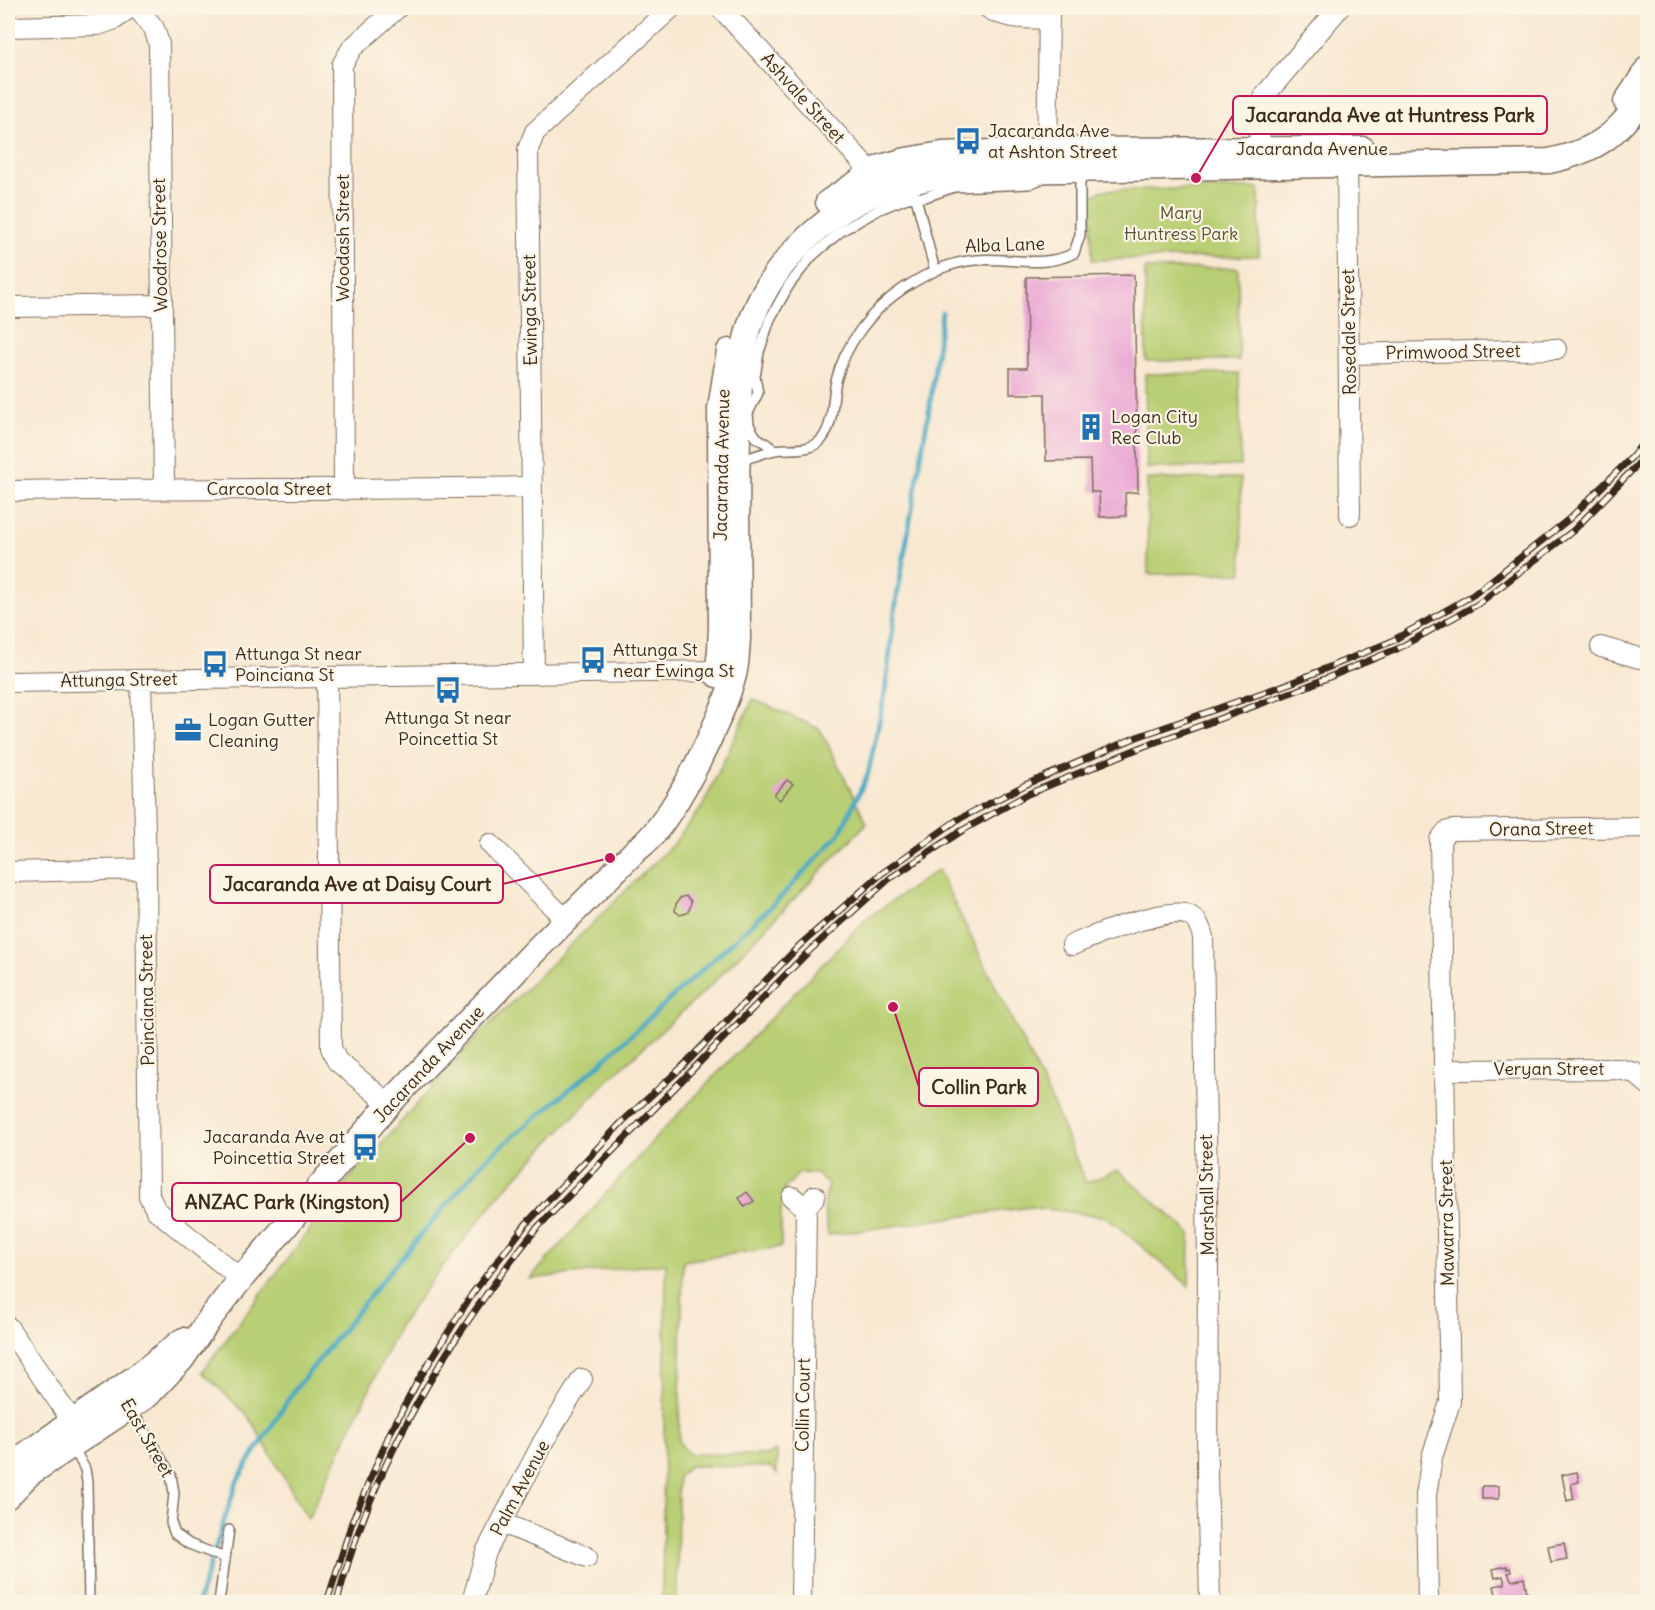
<svg xmlns="http://www.w3.org/2000/svg" width="1655" height="1610" viewBox="0 0 1655 1610" font-family="Delius,sans-serif">
  <rect width="100%" height="100%" fill="#fcf5e5"/>
  <filter id="ink" filterUnits="userSpaceOnUse"><feTurbulence type="fractalNoise" baseFrequency=".0167" numOctaves="2"/><feDisplacementMap in="SourceGraphic" scale="12" xChannelSelector="R" yChannelSelector="G"/><feConvolveMatrix kernelMatrix="1 2 1 2 8 2 1 2 1" color-interpolation-filters="sRGB"/></filter>
  <filter id="wash" filterUnits="userSpaceOnUse"><feTurbulence type="fractalNoise" baseFrequency=".008" numOctaves="4" result="noise"/><feDisplacementMap in="SourceGraphic" scale="24" xChannelSelector="R" yChannelSelector="G"/><feGaussianBlur stdDeviation="1.35" result="paint"/><feColorMatrix in="noise" values="0 0 0 0 0 0 0 0 0 0 0 0 0 0 0 0 0 1.4 0 .05"/><feComposite in="paint" operator="in"/></filter>
  <g filter="url(#wash)">
    <rect width="100%" height="100%" fill="#f8e8d1"/>
    <!-- green -->
    <path fill="#b9cf74" stroke="#7a7c49" stroke-width="1.5" d="M 1259,188 L 1259,256 L 1092,260 L 1091,197 L 1103,190 Z
      M 1238,268 L 1239,360 L 1146,361 L 1145,269 Z
      M 1239,373 L 1241,466 L 1147,468 L 1145,374 Z
      M 1241,478 L 1242,573 L 1148,574 L 1147,479 Z
      M 753,699 L 820,729 L 867,823 L 711,985 L 604,1084 L 502,1192 L 435,1276 L 399,1326 L 308,1519 L 249,1417 L 202,1372 L 336,1194 L 476,1038 L 675,842 L 702,807 Z
      M 938,870 L 1050,1097 L 1086,1183 L 1118,1170 L 1190,1233 L 1189,1286 L 1107,1217 L 1030,1207 L 828,1235 L 824,1209 L 828,1183 L 816,1174 L 799,1173 L 785,1188 L 781,1211 L 781,1247 L 683,1261 L 679,1442 L 689,1454 L 769,1455 L 777,1450 L 777,1474 L 770,1467 L 689,1466 L 678,1477 L 677,1602 L 662,1602 L 666,1263 L 530,1279 L 661,1132 L 867,918 Z"/>
    <g fill="none" stroke-linecap="round" stroke-linejoin="round">
      <!-- stream -->
      <path stroke="#42a8c2" stroke-width="4.5" d="M 198,1602 L 237,1481 L 293,1392 L 390,1271 L 485,1160 L 595,1068 L 778,900 L 840,833 L 868,774 L 885,694 L 895,609 L 930,404 L 942,312"/>
    </g>
    <g id="blocks">
      <!-- building -->
      <path fill="#e89fd2" d="M 1134,275 L 1138,492 L 1125,493 L 1126,516 L 1100,517 L 1099,492 L 1091,492 L 1090,460 L 1046,461 L 1045,394 L 1010,394 L 1010,368 L 1027,368 L 1026,277 Z
        M 787,780 L 793,784 L 780,800 L 774,795 Z
        M 686,896 L 691,901 L 690,908 L 687,913 L 680,915 L 675,911 L 676,904 L 680,898 Z
        M 747,1192 L 754,1201 L 745,1207 L 739,1198 Z
        M 1577,1472 L 1579,1482 L 1571,1484 L 1574,1499 L 1567,1501 L 1562,1475 Z
        M 1482,1486 L 1499,1486 L 1499,1499 L 1482,1499 Z
        M 1564,1543 L 1567,1559 L 1551,1562 L 1548,1546 Z
        M 1507,1566 L 1507,1569 L 1510,1568 L 1511,1572 L 1508,1573 L 1512,1581 L 1524,1578 L 1529,1602 L 1498,1602 L 1494,1586 L 1505,1584 L 1503,1576 L 1495,1578 L 1493,1569 Z"/>
    </g>
  </g>
  <g filter="url(#ink)">
    <use href="#blocks" fill-opacity="0" stroke="#7d6c5d" stroke-width="1.5"/>
    <g fill="none" stroke-linecap="round" stroke-linejoin="round">
      <defs>
        <path id="service" d="M 916,198 L 935,271
          M 776,450 L 756,437 L 749,425 L 748,413 L 758,393 L 755,377 L 759,352 L 770,319 L 789,285 L 812,256 L 841,231 L 880,209 L 907,198 L 925,197 L 954,187 L 1029,184 L 1041,179
          M 740,461 C 751,457 763,453 775,450 C 790,447 810,453 822,439 C 834,424 832,399 836,381 C 845,344 872,309 904,288 C 926,274 949,262 976,260 C 1008,257 1044,269 1074,253 L 1080,235 L 1080,171
          M 130,1407 L 171,1475 L 174,1493 L 171,1523 L 175,1534 L 189,1544 L 225,1558
          M 73,1447 L 85,1469 L 87,1482 L 89,1602
          M 219,1602 L 229,1530"/>
        <path id="minor" d="M 137,8 L 154,28 L 159,44 L 164,488
          M 721,8 L 862,162 L 872,174 L 878,185
          M 988,8 C 1004,19 1029,19 1049,18
          M 8,27 L 98,25 L 115,19 L 129,8
          M 1347,152 L 1350,515
          M 1047,163 L 1049,8
          M 1258,164 L 1261,110 L 1265,95 L 1339,8
          M 8,307 L 161,305
          M 1349,354 L 1556,349
          M 344,490 L 342,65 L 352,48 L 397,8
          M 8,491 C 182,488 357,490 531,487
          M 1601,647 L 1639,658 L 1648,657
          M 534,674 L 528,149 L 535,132 L 671,8
          M 327,677 L 331,1048 L 337,1061 L 389,1104
          M 141,680 L 146,869 L 149,1196 L 156,1210 L 241,1279
          M 8,682 L 718,671 L 730,674
          M 490,844 L 567,921
          M 8,872 L 146,869
          M 1072,945 C 1093,936 1168,906 1188,915 C 1198,920 1200,927 1203,937 L 1208,1262 L 1207,1472 L 1210,1602
          M 1445,1070 L 1619,1069 L 1635,1073 L 1648,1084
          M 792,1197 L 806,1208 L 815,1196
          M 8,1327 L 72,1421
          M 502,1523 L 587,1557
          M 472,1602 L 486,1552 L 543,1442 L 582,1379
          M 801,1602 L 806,1208
          M 1428,1602 L 1426,1495 L 1432,1457 L 1450,1402 L 1440,840 L 1446,832 L 1452,830 L 1648,827"/>
        <path id="tertiary" d="M 1626,102 L 1648,68
          M 828,202 L 881,167 L 906,160 L 942,154 L 1047,150 L 1363,149
          M 717,675 L 720,651 L 721,626 L 720,409 L 729,351
          M 8,1467 L 136,1377 L 183,1340
          M 8,1496 L 29,1474 L 148,1395 L 182,1359 L 211,1317 L 241,1279 L 389,1104 L 535,951 L 636,850 C 671,828 723,717 734,675 C 737,664 737,651 738,639 C 738,572 736,505 738,439 C 739,406 739,371 746,339 C 760,278 810,225 865,198 C 895,183 929,178 962,172 L 1549,161 C 1601,150 1618,133 1648,91"/>
      </defs>
      <!-- service casing -->
      <use href="#service" stroke="#7d6c5d" stroke-width="12"/>
      <!-- minor casing -->
      <use href="#minor" stroke="#7d6c5d" stroke-width="22"/>
      <!-- tertiary casing -->
      <use href="#tertiary" stroke="#7d6c5d" stroke-width="27"/>
      <!-- service -->
      <use href="#service" stroke="#fff" stroke-width="9"/>
      <!-- minor -->
      <use href="#minor" stroke="#fff" stroke-width="20"/>
      <!-- tertiary -->
      <use href="#tertiary" stroke="#fff" stroke-width="24"/>
      <defs>
        <path id="rail" d="M 327,1602 L 352,1522 L 390,1433 L 419,1379 L 472,1294 L 526,1224 L 623,1121 L 682,1067 L 800,945 L 881,874 L 957,820 L 1025,785 L 1137,737 L 1293,682 L 1390,642 L 1473,595 L 1569,519 L 1632,457 L 1648,436
          M 337,1602 C 372,1463 447,1340 536,1229 L 808,952 L 889,879 L 963,830 L 1028,794 L 1142,747 L 1298,690 L 1397,649 L 1478,604 L 1574,530 L 1639,463 L 1648,451"/>
      </defs>
      <!-- rail casing -->
      <use href="#rail" stroke="#3b2a1e" stroke-width="7"/>
      <!-- rail -->
      <use href="#rail" stroke="#fcf5e5" stroke-width="4.5" stroke-dasharray="14" stroke-linecap="butt"/>
    </g>
  </g>
  <!-- icons -->
  <defs>
    <symbol id="bus-bare" viewBox="-9 -9 18 18"><path d="M-5-6H5V4H4V6H2V4H-2V6H-4V4H-5ZM-3.5-4V0h7V-4ZM-3.5 1.2v1.5H-2V1.2ZM2 1.2v1.5H3.5V1.2Z" fill="#1f6fb2" stroke="#fcf5e5" stroke-width="2.5" paint-order="stroke"/></symbol>
    <symbol id="building-bare" viewBox="-9 -9 18 18"><path d="M-4-6H4V6H1V3H-1V6H-4ZM-2.5-4.3h1.7v1.8h-1.7ZM.8-4.3h1.7v1.8H.8ZM-2.5-1h1.7V.8h-1.7ZM.8-1h1.7V.8H.8Z" fill="#1f6fb2" stroke="#fcf5e5" stroke-width="2.5" paint-order="stroke"/></symbol>
    <symbol id="office-bare" viewBox="-9 -9 18 18"><path d="M-6-3h4V-5.5h4V-3h4V5H-6ZM-1-4.5V-3h2v-1.5ZM-6 0V1H6V0Z" fill="#1f6fb2" stroke="#fcf5e5" stroke-width="2.5" paint-order="stroke"/></symbol>
  </defs>
  <g fill-rule="evenodd">
    <use href="#bus-bare" x="949" y="122" width="38" height="38"/>
    <use href="#building-bare" x="1072" y="408" width="38" height="38"/>
    <use href="#bus-bare" x="574" y="641" width="38" height="38"/>
    <use href="#bus-bare" x="196" y="645" width="38" height="38"/>
    <use href="#bus-bare" x="429" y="671" width="38" height="38"/>
    <use href="#office-bare" x="169" y="711" width="38" height="38"/>
    <use href="#bus-bare" x="346" y="1128" width="38" height="38"/>
  </g>
  <g text-anchor="middle" stroke-width="4.5" stroke-linejoin="round" paint-order="stroke">
    <!-- street labels -->
    <g font-size="18" fill="#3b2a1e" stroke="#fcf5e5">
      <text transform="translate(803 98) rotate(48)" y="6">Ashvale Street</text>
      <text x="1312" y="155">Jacaranda Avenue</text>
      <text transform="translate(343 238) rotate(-90)" y="6">Woodash Street</text>
      <text transform="translate(160 245) rotate(-91)" y="6">Woodrose Street</text>
      <text transform="translate(1005 245) rotate(-2)" y="6">Alba Lane</text>
      <text transform="translate(530 310) rotate(-91)" y="6">Ewinga Street</text>
      <text transform="translate(1349 332) rotate(-91)" y="6">Rosedale Street</text>
      <text transform="translate(1453 352) rotate(-1)" y="6">Primwood Street</text>
      <text transform="translate(722 465) rotate(-89)" y="6">Jacaranda Avenue</text>
      <text x="269" y="495">Carcoola Street</text>
      <text transform="translate(119 680) rotate(-1)" y="6">Attunga Street</text>
      <text transform="translate(1541 829) rotate(-1)" y="6">Orana Street</text>
      <text transform="translate(147 1000) rotate(-91)" y="6">Poinciana Street</text>
      <text transform="translate(429 1064) rotate(-47)" y="6">Jacaranda Avenue</text>
      <text x="1549" y="1075">Veryan Street</text>
      <text transform="translate(1207 1195) rotate(-91)" y="6">Marshall Street</text>
      <text transform="translate(1447 1223) rotate(-91)" y="6">Mawarra Street</text>
      <text transform="translate(803 1405) rotate(-89)" y="6">Collin Court</text>
      <text transform="translate(147 1438) rotate(60)" y="6">East Street</text>
      <text transform="translate(520 1488) rotate(-62)" y="6">Palm Avenue</text>
    </g>
    <!-- poi labels -->
    <g font-size="18" fill="#3b2a1e" stroke="#fcf5e5" text-anchor="start">
      <text x="988" y="137">Jacaranda Ave<tspan x="988" dy="21">at Ashton Street</tspan></text>
      <text x="1111" y="423">Logan City<tspan x="1111" dy="21">Rec Club</tspan></text>
      <text x="613" y="656">Attunga St<tspan x="613" dy="21">near Ewinga St</tspan></text>
      <text x="235" y="660">Attunga St near<tspan x="235" dy="21">Poinciana St</tspan></text>
      <text x="448" y="724" text-anchor="middle">Attunga St near<tspan x="448" dy="21">Poincettia St</tspan></text>
      <text x="208" y="726">Logan Gutter<tspan x="208" dy="21">Cleaning</tspan></text>
      <text x="345" y="1143" text-anchor="end">Jacaranda Ave at<tspan x="345" dy="21">Poincettia Street</tspan></text>
    </g>
    <!-- park labels -->
    <g font-size="18" fill="#5a5334" stroke="#fcf5e5">
      <text x="1181" y="219">Mary<tspan x="1181" dy="21">Huntress Park</tspan></text>
    </g>
  </g>
  <!-- callouts -->
  <path fill="none" stroke="#c2185b" stroke-width="2" d="M1196 178L1233 115M610 858L503 884M893 1007L919 1087M470 1138L401 1202"/>
  <g fill="#c2185b" stroke="#fcf5e5" stroke-width="2">
    <circle cx="1196" cy="178" r="6"/>
    <circle cx="610" cy="858" r="6"/>
    <circle cx="893" cy="1007" r="6"/>
    <circle cx="470" cy="1138" r="6"/>
  </g>
  <g fill="#fcf5e5" stroke="#c2185b" stroke-width="2">
    <rect x="1233" y="96" width="314" height="38" rx="6"/>
    <rect x="210" y="865" width="293" height="38" rx="6"/>
    <rect x="919" y="1068" width="119" height="38" rx="6"/>
    <rect x="172" y="1183" width="229" height="38" rx="6"/>
  </g>
  <g font-size="20" text-anchor="middle" font-weight="bold" fill="#3b2a1e">
    <text x="1390" y="122">Jacaranda Ave at Huntress Park</text>
    <text x="357" y="891">Jacaranda Ave at Daisy Court</text>
    <text x="979" y="1094">Collin Park</text>
    <text x="287" y="1209">ANZAC Park (Kingston)</text>
  </g>
  <!-- margin -->
  <rect width="1655" height="1610" fill="none" stroke="#fcf5e5" stroke-width="30"/>
</svg>
